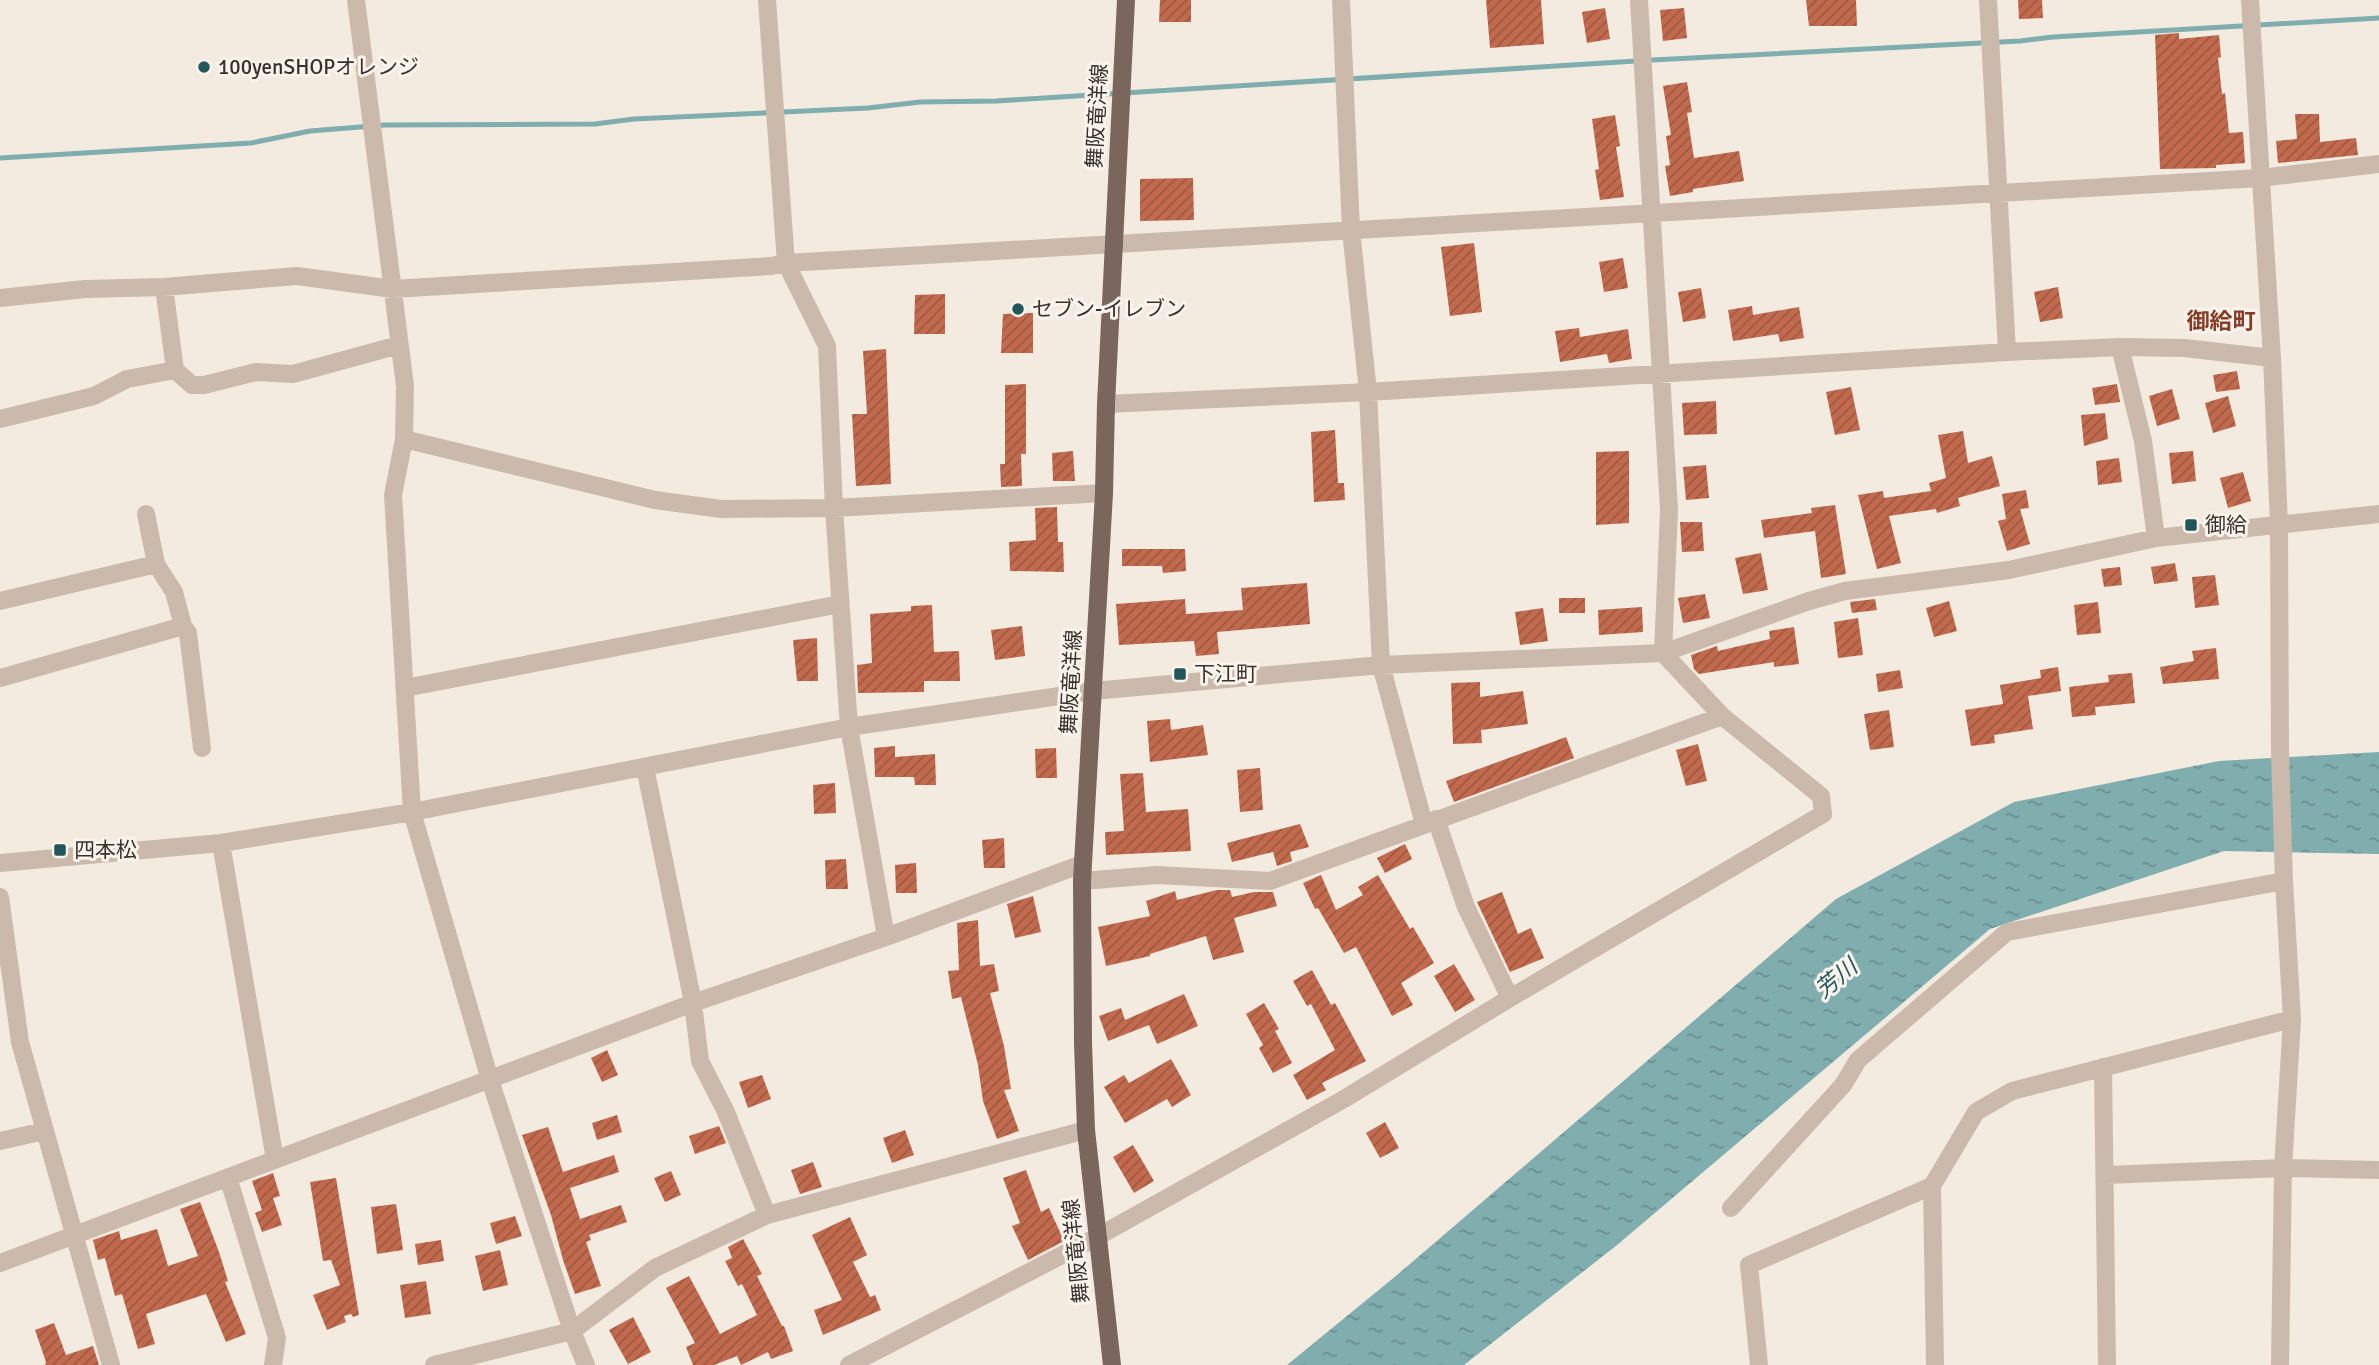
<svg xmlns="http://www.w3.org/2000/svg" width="2379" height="1365" viewBox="0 0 2379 1365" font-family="Signika,'Noto Sans JP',sans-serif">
  <defs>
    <pattern id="water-ripples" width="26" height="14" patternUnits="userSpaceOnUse" patternTransform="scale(1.75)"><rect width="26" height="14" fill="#80aeaf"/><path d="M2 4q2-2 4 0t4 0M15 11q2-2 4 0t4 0" fill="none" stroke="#6a8e8f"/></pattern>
    <pattern id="building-hatch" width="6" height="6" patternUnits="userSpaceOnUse" patternTransform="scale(1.75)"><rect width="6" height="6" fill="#c26a4e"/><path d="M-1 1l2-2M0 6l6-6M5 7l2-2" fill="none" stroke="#9f5841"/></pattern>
  </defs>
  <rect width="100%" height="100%" fill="#f3eae0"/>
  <!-- water -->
  <path fill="url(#water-ripples)" d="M 2379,752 L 2379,854 L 2224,851 L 1990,929 L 1617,1245 L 1464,1365 L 1287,1365 L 1397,1275 L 1836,899 L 2014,802 L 2219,761 Z"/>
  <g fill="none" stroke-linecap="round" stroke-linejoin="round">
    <!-- stream -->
    <path stroke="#80aeaf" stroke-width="5" d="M 0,158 L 251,143 L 310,131 L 385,125 L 595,124 L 634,119 L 868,108 L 920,102 L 996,101 L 1652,60 L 2020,41 L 2053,37 L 2379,18"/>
  </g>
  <!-- building -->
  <path fill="url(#building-hatch)" d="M 1160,0 L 1191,0 L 1191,22 L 1159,22 Z
    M 1486,0 L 1541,0 L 1544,44 L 1490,48 Z
    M 1806,0 L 1856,0 L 1857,26 L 1809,26 Z
    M 2018,0 L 2042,0 L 2043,18 L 2019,19 Z
    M 1605,8 L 1610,39 L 1587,43 L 1582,12 Z
    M 1684,8 L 1687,38 L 1663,41 L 1660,10 Z
    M 2179,33 L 2179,39 L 2219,35 L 2221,57 L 2218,58 L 2222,94 L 2225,93 L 2229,133 L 2243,132 L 2245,163 L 2216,165 L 2216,168 L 2160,169 L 2155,35 Z
    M 1687,82 L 1692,112 L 1687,113 L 1694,158 L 1739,151 L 1744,181 L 1693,189 L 1693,192 L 1670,196 L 1665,166 L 1670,165 L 1666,136 L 1671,135 L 1663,86 Z
    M 2295,114 L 2319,114 L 2320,142 L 2356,138 L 2358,155 L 2278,163 L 2276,141 L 2297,139 Z
    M 1615,115 L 1620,146 L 1616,147 L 1624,197 L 1600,200 L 1595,170 L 1599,169 L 1592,119 Z
    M 1193,178 L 1194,220 L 1140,221 L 1140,179 Z
    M 1474,243 L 1482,312 L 1450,316 L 1441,247 Z
    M 1623,258 L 1628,288 L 1604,292 L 1599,262 Z
    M 2058,287 L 2063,318 L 2040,322 L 2034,292 Z
    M 1701,288 L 1706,318 L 1683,322 L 1678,292 Z
    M 945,294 L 945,334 L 914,334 L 915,295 Z
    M 1752,306 L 1753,315 L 1799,307 L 1804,338 L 1780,342 L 1778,334 L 1733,341 L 1728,310 Z
    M 1033,313 L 1033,353 L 1001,353 L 1003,314 Z
    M 1579,328 L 1580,337 L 1628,329 L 1632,359 L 1609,363 L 1607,354 L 1560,362 L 1555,331 Z
    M 886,349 L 891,484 L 856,486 L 852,414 L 867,414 L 863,351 Z
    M 2237,371 L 2240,389 L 2216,392 L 2213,375 Z
    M 1026,384 L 1026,454 L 1021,454 L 1022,486 L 1001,487 L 1000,464 L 1005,464 L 1005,385 Z
    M 2117,384 L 2120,402 L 2095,405 L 2092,388 Z
    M 1851,387 L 1860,430 L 1835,435 L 1826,392 Z
    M 2172,389 L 2180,419 L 2157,426 L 2149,396 Z
    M 2228,396 L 2236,426 L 2213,433 L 2205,403 Z
    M 1716,401 L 1717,434 L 1684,435 L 1682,403 Z
    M 2105,413 L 2108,439 L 2084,446 L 2081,415 Z
    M 1335,430 L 1338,483 L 1344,483 L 1345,500 L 1314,502 L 1311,432 Z
    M 1963,431 L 1968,463 L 1992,456 L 2000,486 L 1958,498 L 1960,506 L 1937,513 L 1936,509 L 1889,516 L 1901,563 L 1877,569 L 1858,495 L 1883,491 L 1884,498 L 1931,491 L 1929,483 L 1946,478 L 1938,435 Z
    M 1073,451 L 1075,481 L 1053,481 L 1052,453 Z
    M 1629,451 L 1629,523 L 1596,525 L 1596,452 Z
    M 2193,451 L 2196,481 L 2172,484 L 2169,453 Z
    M 2119,458 L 2122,482 L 2098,485 L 2096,461 Z
    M 1706,465 L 1709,498 L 1686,500 L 1683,467 Z
    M 2243,472 L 2251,501 L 2228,508 L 2220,478 Z
    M 2026,490 L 2029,508 L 2020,509 L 2030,544 L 2007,551 L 1998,521 L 2006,519 L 2002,494 Z
    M 1835,505 L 1846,574 L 1821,578 L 1815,531 L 1764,538 L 1761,520 L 1812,513 L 1811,508 Z
    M 1057,507 L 1058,542 L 1063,542 L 1064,572 L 1010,571 L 1009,542 L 1036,540 L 1035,508 Z
    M 1680,522 L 1702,522 L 1704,551 L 1682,552 Z
    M 1122,549 L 1185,549 L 1186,571 L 1163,573 L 1162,566 L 1122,566 Z
    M 1761,553 L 1768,590 L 1743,594 L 1735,558 Z
    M 2175,563 L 2178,581 L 2154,584 L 2151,567 Z
    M 2120,567 L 2122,585 L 2104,587 L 2101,569 Z
    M 2215,575 L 2219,605 L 2195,608 L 2192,577 Z
    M 1307,583 L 1310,624 L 1217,632 L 1219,654 L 1196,656 L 1194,641 L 1119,645 L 1116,604 L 1185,599 L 1186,614 L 1243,610 L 1241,588 Z
    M 1705,594 L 1710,618 L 1683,623 L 1678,598 Z
    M 1559,598 L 1585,598 L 1585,613 L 1559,613 Z
    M 1875,599 L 1877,610 L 1852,613 L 1850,602 Z
    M 1949,601 L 1957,631 L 1934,637 L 1926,608 Z
    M 2098,602 L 2101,633 L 2077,635 L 2074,605 Z
    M 932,605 L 934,652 L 959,651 L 960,681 L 924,681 L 924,692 L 858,693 L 857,665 L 872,663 L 870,614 L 911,611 L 911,606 Z
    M 1642,607 L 1643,632 L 1599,635 L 1598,610 Z
    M 1543,608 L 1548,641 L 1520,645 L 1515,612 Z
    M 1858,618 L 1863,655 L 1838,658 L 1834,622 Z
    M 1022,626 L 1025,656 L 995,660 L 991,630 Z
    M 1794,627 L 1799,664 L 1774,667 L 1774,662 L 1699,674 L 1694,669 L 1691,655 L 1717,646 L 1718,651 L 1770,639 L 1769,631 Z
    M 817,638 L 818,681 L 797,681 L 793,640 Z
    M 2216,648 L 2219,679 L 2163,684 L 2160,667 L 2194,661 L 2192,651 Z
    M 2058,667 L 2061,691 L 2028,696 L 2033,729 L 1994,735 L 1995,743 L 1971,746 L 1965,710 L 2003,704 L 2000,685 L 2041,678 L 2040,670 Z
    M 1900,670 L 1903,688 L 1878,692 L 1876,674 Z
    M 2132,673 L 2135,703 L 2095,707 L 2096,715 L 2072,717 L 2069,687 L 2109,682 L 2108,675 Z
    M 1480,682 L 1480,697 L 1523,691 L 1528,724 L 1481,730 L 1482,743 L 1453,744 L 1451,683 Z
    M 1889,710 L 1894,747 L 1870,750 L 1864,714 Z
    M 1170,719 L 1171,730 L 1203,725 L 1208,755 L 1150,762 L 1147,721 Z
    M 1566,737 L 1574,758 L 1454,802 L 1446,781 Z
    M 1698,744 L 1707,781 L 1686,786 L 1676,750 Z
    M 895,746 L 895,757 L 935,754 L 936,785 L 915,785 L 914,777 L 875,777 L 874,748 Z
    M 1056,748 L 1057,778 L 1036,778 L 1035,749 Z
    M 1260,768 L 1263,810 L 1240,812 L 1237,770 Z
    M 1143,773 L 1146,812 L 1188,809 L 1191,851 L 1106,855 L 1105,832 L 1124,831 L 1120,774 Z
    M 835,783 L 836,813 L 814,814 L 813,785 Z
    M 1300,824 L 1309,847 L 1290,852 L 1292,861 L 1277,866 L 1273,852 L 1232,862 L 1227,843 Z
    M 1004,838 L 1005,868 L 984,868 L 982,840 Z
    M 1405,844 L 1412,859 L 1385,873 L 1377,858 Z
    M 846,859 L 848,889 L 826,889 L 825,860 Z
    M 916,863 L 917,893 L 896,893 L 895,865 Z
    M 1321,875 L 1336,910 L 1363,895 L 1358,887 L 1378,875 L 1410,929 L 1413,927 L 1434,963 L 1401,983 L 1413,1005 L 1392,1016 L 1356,947 L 1344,953 L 1318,908 L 1315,909 L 1303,883 Z
    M 1217,890 L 1230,890 L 1232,897 L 1254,892 L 1273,892 L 1277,906 L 1234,918 L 1244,952 L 1213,960 L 1206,936 L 1150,954 L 1150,956 L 1106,966 L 1098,927 L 1150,916 L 1146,901 L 1175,891 L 1177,900 Z
    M 1502,892 L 1518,934 L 1531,928 L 1544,958 L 1510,972 L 1477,902 Z
    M 1033,896 L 1041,932 L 1015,938 L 1007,904 Z
    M 978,920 L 980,966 L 994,964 L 999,991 L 990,993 L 1004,1046 L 1011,1089 L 1004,1090 L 1019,1131 L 997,1139 L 983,1101 L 978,1065 L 961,997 L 952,999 L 948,971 L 959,970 L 957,923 Z
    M 1454,964 L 1475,1000 L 1455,1012 L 1434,976 Z
    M 1312,970 L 1331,1005 L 1335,1003 L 1366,1061 L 1322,1083 L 1326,1090 L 1307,1100 L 1293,1075 L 1335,1050 L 1311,1004 L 1307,1006 L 1293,981 Z
    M 1184,994 L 1198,1026 L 1157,1044 L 1149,1025 L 1108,1041 L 1099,1016 L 1121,1008 L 1125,1020 Z
    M 1264,1003 L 1279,1029 L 1275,1031 L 1292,1063 L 1273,1073 L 1259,1048 L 1263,1045 L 1246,1014 Z
    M 607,1050 L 618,1075 L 602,1082 L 591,1058 Z
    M 1171,1059 L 1191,1095 L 1172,1107 L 1167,1099 L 1125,1123 L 1104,1087 L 1124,1075 L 1129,1083 Z
    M 762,1075 L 771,1099 L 748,1108 L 739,1082 Z
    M 617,1115 L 622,1132 L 597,1140 L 592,1123 Z
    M 1385,1122 L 1399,1148 L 1380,1158 L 1366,1133 Z
    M 719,1126 L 726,1143 L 695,1154 L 689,1136 Z
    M 548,1127 L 563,1172 L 614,1155 L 619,1172 L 570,1188 L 580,1219 L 621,1205 L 627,1222 L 589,1235 L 591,1240 L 586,1242 L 601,1286 L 575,1294 L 563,1260 L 551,1215 L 522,1135 Z
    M 905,1130 L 914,1155 L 892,1163 L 883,1138 Z
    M 1133,1145 L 1154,1181 L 1134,1193 L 1113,1157 Z
    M 813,1162 L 822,1187 L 800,1194 L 791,1170 Z
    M 1026,1170 L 1041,1212 L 1049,1208 L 1064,1241 L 1028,1260 L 1012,1226 L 1020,1223 L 1003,1178 Z
    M 671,1171 L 681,1195 L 665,1202 L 654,1178 Z
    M 273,1173 L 280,1196 L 273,1198 L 282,1225 L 262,1232 L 255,1213 L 262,1210 L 252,1181 Z
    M 336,1178 L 359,1315 L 353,1317 L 351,1314 L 344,1316 L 346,1322 L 327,1330 L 313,1295 L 340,1285 L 331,1260 L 323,1261 L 310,1182 Z
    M 200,1202 L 219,1252 L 228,1281 L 225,1282 L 246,1334 L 226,1342 L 206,1294 L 146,1314 L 155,1344 L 138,1349 L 122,1294 L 115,1296 L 105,1258 L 98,1260 L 93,1240 L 119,1231 L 121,1240 L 157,1229 L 168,1266 L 198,1256 L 180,1209 Z
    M 396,1204 L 403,1250 L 377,1254 L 371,1207 Z
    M 515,1216 L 522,1236 L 496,1244 L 490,1223 Z
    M 850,1217 L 867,1255 L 853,1262 L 870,1297 L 875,1295 L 881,1310 L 823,1335 L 814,1310 L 842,1300 L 812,1235 Z
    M 743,1239 L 762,1274 L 757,1276 L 782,1326 L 784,1326 L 793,1351 L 771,1359 L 768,1352 L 741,1365 L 737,1356 L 714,1365 L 693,1365 L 686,1347 L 695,1343 L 666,1288 L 689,1276 L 720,1334 L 757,1315 L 742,1284 L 738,1286 L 725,1261 L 732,1258 L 728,1247 Z
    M 441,1240 L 444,1261 L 418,1265 L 415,1244 Z
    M 500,1250 L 508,1285 L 483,1291 L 475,1256 Z
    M 426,1281 L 431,1314 L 405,1318 L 400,1285 Z
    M 633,1317 L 651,1352 L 628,1364 L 609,1330 Z
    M 54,1323 L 66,1355 L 93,1346 L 99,1365 L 45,1365 L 46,1362 L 35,1330 Z"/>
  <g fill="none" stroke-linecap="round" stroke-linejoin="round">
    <!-- minor -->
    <path stroke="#cbbaac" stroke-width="18" d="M 356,0 L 405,386 L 404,439 L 393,495 L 412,812 L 490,1080 L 572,1331 L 586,1365
      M 767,0 L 786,263 L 827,346 L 834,508 L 849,727 L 886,937
      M 1341,0 L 1351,230 L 1368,392 L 1381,665 L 1424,824
      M 1988,0 L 2007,352
      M 2250,0 L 2272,358 L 2279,525 L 2280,751 L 2284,881 L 2292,1019 L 2283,1168 L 2280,1365
      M 164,287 L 175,370
      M 0,298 L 85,289 L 164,287 L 297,276 L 393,289 L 771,266 L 786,263 L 2260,178 L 2379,164
      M 2120,347 L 2143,441 L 2156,538
      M 1106,404 L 1368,392 L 2007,352 L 2120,347 L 2184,348 L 2272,358
      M 0,419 L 94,396 L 127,379 L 175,370 L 192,385 L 204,385 L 256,372 L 293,374 L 399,345
      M 404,439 L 655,500 L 721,509 L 834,508 L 1104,493
      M 146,514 L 156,564 L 174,592 L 183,626 L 188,633 L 202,748
      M 0,601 L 156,564
      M 0,678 L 183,626
      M 405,688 L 840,604
      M 645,767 L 693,1003 L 700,1061 L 726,1112 L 767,1215
      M 221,843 L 275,1160
      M 0,863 L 221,843 L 412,812 L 849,727 L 1093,691 L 1381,665 L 1663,653 L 1809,601 L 1845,591 L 2009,570 L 2156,538 L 2379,514
      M 1082,881 L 1157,875 L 1270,881 L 1722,716 L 1663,653 L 1669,510 L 1639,0
      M 0,897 L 20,1042 L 111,1365
      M 1510,998 L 1823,814 L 1821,796 L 1722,716
      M 2103,1067 L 2107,1365
      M 0,1141 L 44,1131
      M 2106,1175 L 2283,1168 L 2379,1170
      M 228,1177 L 277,1338 L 273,1365
      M 1731,1208 L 1843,1085 L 1858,1060 L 2007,932 L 2284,881
      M 0,1263 L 693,1003 L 886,937 L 1082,864
      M 434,1365 L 572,1331 L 655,1268 L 767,1215 L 1086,1130
      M 849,1365 L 1097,1237 L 1344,1099 L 1510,998 L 1466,907 L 1436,819
      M 1759,1365 L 1749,1265 L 1932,1186
      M 1935,1365 L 1932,1186 L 1976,1112 L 2012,1091 L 2292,1019"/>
    <!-- major -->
    <path stroke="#7a665c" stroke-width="18" d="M 1112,1365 L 1086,1130 L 1083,1043 L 1082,881 L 1104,493 L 1106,404 L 1126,0"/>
  </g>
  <!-- markers -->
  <g fill="#21575a" stroke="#faf4ed" stroke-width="2.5">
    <circle cx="204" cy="67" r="7"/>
    <circle cx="1018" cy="309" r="7"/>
    <rect x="2184" y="518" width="14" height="14" rx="3.5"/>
    <rect x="1173" y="667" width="14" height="14" rx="3.5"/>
    <rect x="53" y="843" width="14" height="14" rx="3.5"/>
  </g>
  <g text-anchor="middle" stroke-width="6" stroke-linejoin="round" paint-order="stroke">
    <!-- poi labels -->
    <g font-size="21" fill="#392f2b" stroke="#faf4ed" text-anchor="start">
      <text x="218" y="74">100yenSHOPオレンジ</text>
      <text x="1032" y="316">セブン-イレブン</text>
      <text x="2205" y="532">御給</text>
      <text x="1194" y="681">下江町</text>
      <text x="74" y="857">四本松</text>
    </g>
    <!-- street labels -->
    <g font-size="21" fill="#392f2b" stroke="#faf4ed">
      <text transform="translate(1097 116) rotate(-87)" y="7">舞阪竜洋線</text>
      <text transform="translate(1071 682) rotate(-87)" y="7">舞阪竜洋線</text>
      <text transform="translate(1076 1251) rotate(-96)" y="7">舞阪竜洋線</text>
    </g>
    <!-- neighbourhood labels -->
    <g font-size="23" font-weight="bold" fill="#863c26" stroke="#faf4ed">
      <text x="2221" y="329">御給町</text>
    </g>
    <!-- water labels -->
    <g font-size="23" font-style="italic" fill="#21575a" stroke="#faf4ed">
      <text transform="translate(1836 978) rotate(-40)" y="8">芳川</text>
    </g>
  </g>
</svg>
